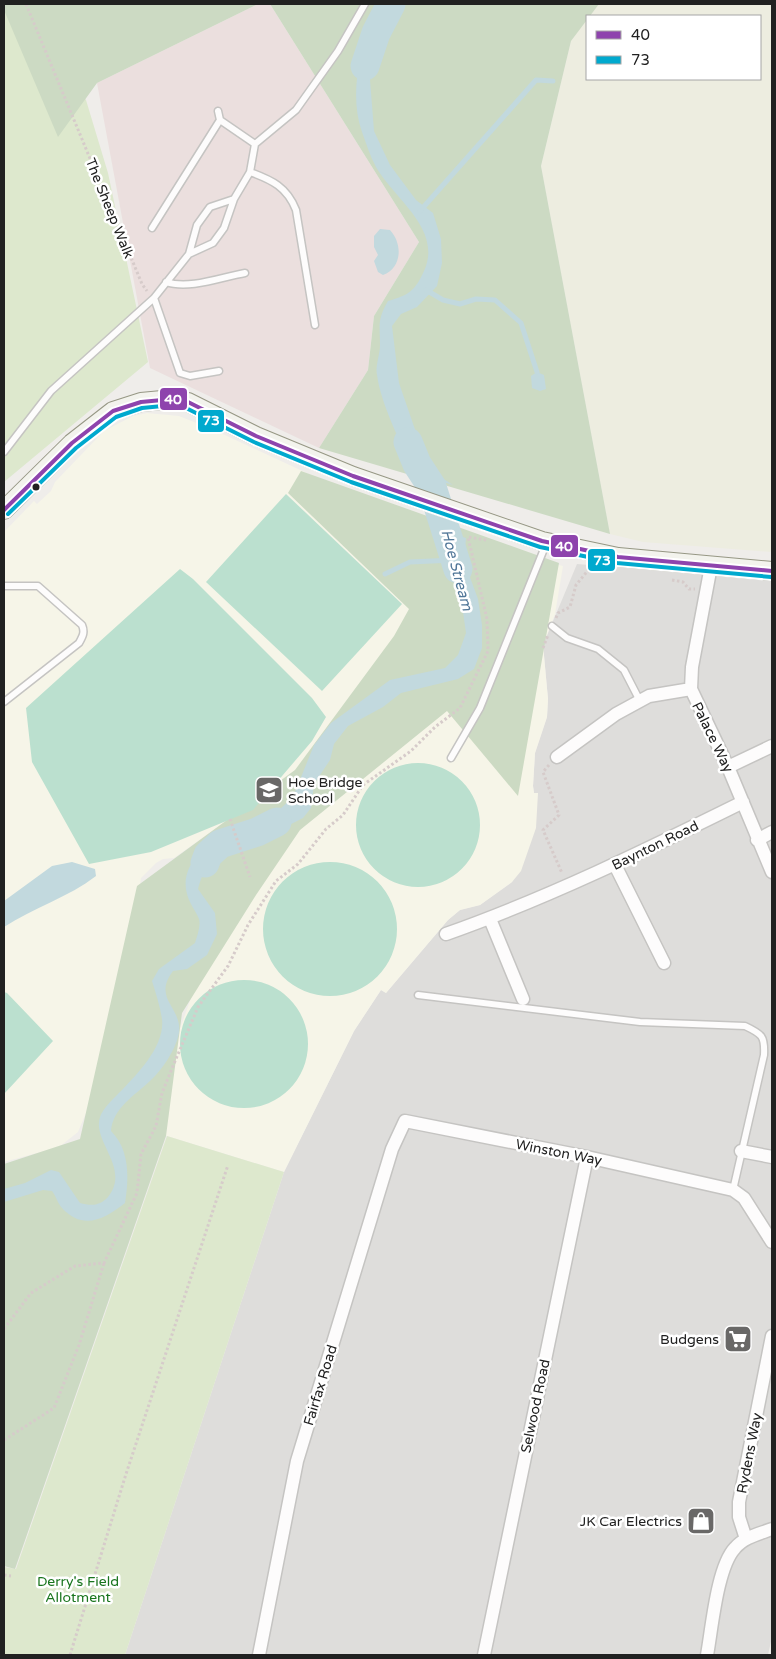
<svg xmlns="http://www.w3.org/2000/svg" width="776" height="1659" viewBox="0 0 776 1659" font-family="'Varela Round',sans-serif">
  <rect width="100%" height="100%" fill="#efedea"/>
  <!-- residential -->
  <path fill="#dedddb" d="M 577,564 L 772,580 L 772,1637 L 768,1655 L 125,1655 L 284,1172 L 354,1031 L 381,990 L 386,993 L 448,920 L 460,910 L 480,905 L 512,882 L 538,793 L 534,793 L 533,786 L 535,753 L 547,717 L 548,699 L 543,645 Z"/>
  <!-- commercial -->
  <path fill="#ebdfde" d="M 258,4 L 270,4 L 419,242 L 374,316 L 368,370 L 319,448 L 150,368 L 97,83 Z"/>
  <!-- education -->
  <path fill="#f6f5e8" d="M 147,413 L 179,416 L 214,430 L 438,534 L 563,566 L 555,614 L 543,645 L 548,699 L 547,717 L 535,753 L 533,786 L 534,793 L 538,793 L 536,828 L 521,871 L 512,882 L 480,905 L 460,910 L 448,920 L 386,993 L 381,990 L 354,1031 L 284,1172 L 167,1136 L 125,1128 L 179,1031 L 207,955 L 226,821 L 174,858 L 163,859 L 156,863 L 141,878 L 115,1044 L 78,1132 L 59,1147 L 4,1162 L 4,532 L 34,501 L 37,504 L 51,491 L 55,482 L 104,431 L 133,416 Z"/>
  <!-- farmland -->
  <path fill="#edede0" d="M 599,4 L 772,4 L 772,552 L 643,542 L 610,534 L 541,166 L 571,41 L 587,19 L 587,79 L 760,79 L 760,16 L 589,16 Z"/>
  <!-- grass -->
  <path fill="#dde8cd" d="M 4,4 L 86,100 L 108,173 L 148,362 L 4,482 Z
    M 167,1136 L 284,1172 L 125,1655 L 4,1655 L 4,1567 L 16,1569 Z"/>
  <!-- forest -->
  <path fill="#ccdac3" d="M 4,4 L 258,4 L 97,83 L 58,137 L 4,10 Z
    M 270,4 L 599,4 L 571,41 L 541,166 L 610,534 L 319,448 L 368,370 L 374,316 L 419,242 Z
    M 301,471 L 559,563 L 518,796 L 447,711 L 300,830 L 256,895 L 182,1013 L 166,1136 L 15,1569 L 4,1566 L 4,1164 L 80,1139 L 137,886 L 295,770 L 394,636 L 409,609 L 288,493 Z"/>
  <!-- pitch -->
  <path fill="#bbe0cf" d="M 286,494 L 402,604 L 322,691 L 206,582 Z
    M 180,569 L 193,579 L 312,698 L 326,717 L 312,741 L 253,810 L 151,852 L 89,864 L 32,762 L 26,708 Z
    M356 825a62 62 0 1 1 124 0a62 62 0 1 1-124 0Z
    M263 929a67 67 0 1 1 134 0a67 67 0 1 1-134 0Z
    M180 1044a64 64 0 1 1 128 0a64 64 0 1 1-128 0Z
    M 4,992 L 7,993 L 53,1041 L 4,1094 Z"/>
  <!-- water -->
  <path fill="#c2d9de" d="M 382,4 L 400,4 L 389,26 L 374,16 Z
    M 371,24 L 383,34 L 369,67 L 374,131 L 390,165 L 416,200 L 433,213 L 441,239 L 442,263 L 437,286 L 417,307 L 401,314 L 392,326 L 399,383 L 419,441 L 431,471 L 453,485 L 414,473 C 402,445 381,405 377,375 C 375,366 380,355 380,345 C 380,325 377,320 388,301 C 409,295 415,291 424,271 C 443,229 394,199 376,167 C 370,156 366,143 362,132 C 350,98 358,57 371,24 Z
    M 380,229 L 390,230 C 403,244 402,268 383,275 L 378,272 L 374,261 L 378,255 L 374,247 L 374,236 Z
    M 537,372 L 544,375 L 546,389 L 540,391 L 532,388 L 531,376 Z
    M 437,529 L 466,538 L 464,561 L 478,599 L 482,625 L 482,648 L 474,669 L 458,679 L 401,693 L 383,707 L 348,726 L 334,744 L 330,760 L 314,784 L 311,808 L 303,818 L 244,848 L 238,830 L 247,829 L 279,810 L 293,797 L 314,745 L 331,723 L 390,680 L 445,668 L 458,655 L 466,633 L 462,605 Z
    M 230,831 L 237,853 C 213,860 205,863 198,889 L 215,913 L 217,934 L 207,955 L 187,969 L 173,971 C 152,999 182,1007 179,1032 C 177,1048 162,1070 150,1081 C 134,1096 113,1108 111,1131 C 130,1150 129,1178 125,1203 C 105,1219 83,1231 62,1208 C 58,1204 56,1196 52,1191 L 43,1190 L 4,1202 L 4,1189 L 25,1183 L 51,1170 L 59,1172 L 80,1203 C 91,1206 100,1206 108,1197 C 131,1168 92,1142 100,1117 C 103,1108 115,1097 122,1090 C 138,1073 165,1046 162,1019 C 160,1006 156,994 152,981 L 159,969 L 195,943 C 197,936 201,926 199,919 C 196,911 189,903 187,894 C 179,865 207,843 230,831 Z
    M 72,862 L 95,869 L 96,876 C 69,897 33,908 4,927 L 4,901 L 52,866 Z"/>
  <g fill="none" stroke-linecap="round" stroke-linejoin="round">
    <!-- stream -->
    <path stroke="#c2d9de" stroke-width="5" d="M 420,211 L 536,80 L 553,81
      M 426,290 L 443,300 L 460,304 L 476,299 L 495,300 L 521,323 L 537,372
      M 385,574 L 410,562 L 454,560"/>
    <!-- river -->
    <path stroke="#c2d9de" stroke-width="29" d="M 365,66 L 376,33 L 391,4
      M 408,442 L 417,464 L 432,487 L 458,569
      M 205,863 L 208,855 L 220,844 L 257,832 L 277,822"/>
    <defs>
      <path id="service" d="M 218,111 L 220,120 L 255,144
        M 250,172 C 272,180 287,187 296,210 L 315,325
        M 152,228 L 220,120
        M 189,254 L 213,243 L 224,228 L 234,199 L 250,172 L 255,144 L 296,110 L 338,51 L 365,4
        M 166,282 C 189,290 222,277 245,273
        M 154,298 L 180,373 L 190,376 L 219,371
        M 4,452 L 51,391 L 154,298 L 189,254 L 197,225 L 210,207 L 234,199
        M 4,586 L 38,586 L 82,625 C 85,632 83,636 79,643 L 4,702
        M 552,626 L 567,638 L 598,649 L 624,670 L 640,701
        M 451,758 L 480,708 L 546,544
        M 418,995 L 640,1022 L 745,1026 C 762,1034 765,1036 764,1055 L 733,1190"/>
      <path id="minor" d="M 711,566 L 692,667 L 691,689 L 728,767 L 772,872
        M 557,757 L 616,714 L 649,696 L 691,689
        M 728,767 L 772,746
        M 757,840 L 772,832
        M 615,865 L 664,963
        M 490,919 L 523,999
        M 446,934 C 548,898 646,850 743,802
        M 741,1151 L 772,1157
        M 746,1539 L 739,1517 L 739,1502 L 772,1336
        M 259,1655 L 297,1461 L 392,1149 L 405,1121 L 587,1157 L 733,1190 L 744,1198 L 772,1242
        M 484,1655 L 587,1157
        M 707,1655 C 712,1628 717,1567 735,1548 C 744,1537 759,1534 772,1529"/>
      <path id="secondary" d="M 4,510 L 72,443 L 113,411 L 141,402 L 173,399 L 188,402 L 256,436 L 353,476 L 542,541 L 618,557 L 772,571"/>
    </defs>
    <!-- service casing -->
    <use href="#service" stroke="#c5c4c2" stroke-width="9"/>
    <!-- minor casing -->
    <use href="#minor" stroke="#c5c4c2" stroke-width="15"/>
    <!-- secondary casing -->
    <use href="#secondary" stroke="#969784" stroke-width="20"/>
    <!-- path -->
    <path stroke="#d6cbca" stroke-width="3" stroke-dasharray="2.5 2.5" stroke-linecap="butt" d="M 26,4 L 142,284 L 147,291
      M 672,580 L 683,582 L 689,589 L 695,589
      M 556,618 L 558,613 L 570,607 L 576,585 L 590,568
      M 543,648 L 548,635
      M 549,765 L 543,772 L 559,815 L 543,830 L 562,873
      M 230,819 L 250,877
      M 4,1329 L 31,1293 L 75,1266 L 104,1263 L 137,1193 L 141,1154 L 156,1126 L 162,1093 L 173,1066 L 198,1007 L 228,966 L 248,925 L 276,881 L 298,864 L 326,829 L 343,815 L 363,785 L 411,751 L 435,727 L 460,708 L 488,651 L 487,619 L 468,537 L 486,540
      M 4,1440 L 54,1408 L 79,1345 L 104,1263
      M 4,1575 L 11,1576
      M 70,1655 L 126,1474 L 228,1165"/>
    <!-- service -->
    <use href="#service" stroke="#fdfcfc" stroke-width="6"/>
    <!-- minor -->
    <use href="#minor" stroke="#fdfcfc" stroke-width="12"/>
    <!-- secondary -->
    <use href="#secondary" stroke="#f3f3ed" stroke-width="18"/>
    <defs>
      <path id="bus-1" d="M 4,510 L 72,443 L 113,411 L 141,402 L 173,399 L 188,402 L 256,436 L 353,476 L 542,541 L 618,557 L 772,571"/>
      <path id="bus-2" d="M 8,514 L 76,448 L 116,417 L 142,408 L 173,405 L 186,408 L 254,442 L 351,482 L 540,547 L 617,563 L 771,577"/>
    </defs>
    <!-- bus-1 casing -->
    <use href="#bus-1" stroke="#fff" stroke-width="8"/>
    <!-- bus-2 casing -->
    <use href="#bus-2" stroke="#fff" stroke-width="8"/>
    <!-- bus-1 -->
    <use href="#bus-1" stroke="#8e44ad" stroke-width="4"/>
    <!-- bus-2 -->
    <use href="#bus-2" stroke="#00a9ce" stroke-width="4"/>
  </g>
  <!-- icons -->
  <defs>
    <symbol id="school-square" viewBox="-11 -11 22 22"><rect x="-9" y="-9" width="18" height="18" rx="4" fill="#696867" stroke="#fff"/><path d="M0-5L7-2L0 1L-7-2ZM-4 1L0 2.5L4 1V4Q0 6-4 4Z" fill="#fff"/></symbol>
    <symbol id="supermarket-square" viewBox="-11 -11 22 22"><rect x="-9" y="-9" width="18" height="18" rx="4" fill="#696867" stroke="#fff"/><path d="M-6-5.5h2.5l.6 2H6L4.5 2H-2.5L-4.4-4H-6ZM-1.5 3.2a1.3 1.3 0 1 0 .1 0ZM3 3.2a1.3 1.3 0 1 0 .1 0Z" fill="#fff"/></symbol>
    <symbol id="shop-square" viewBox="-11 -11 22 22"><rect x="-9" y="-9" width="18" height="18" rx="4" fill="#696867" stroke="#fff"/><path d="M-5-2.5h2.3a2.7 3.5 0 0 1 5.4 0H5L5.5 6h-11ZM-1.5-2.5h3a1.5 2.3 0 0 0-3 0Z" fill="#fff"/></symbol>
  </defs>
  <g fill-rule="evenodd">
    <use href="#school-square" x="253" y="774" width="32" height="32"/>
    <use href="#supermarket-square" x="722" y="1323" width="32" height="32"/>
    <use href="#shop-square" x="685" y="1505" width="32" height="32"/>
  </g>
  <!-- markers -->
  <circle fill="#212121" stroke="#fff" stroke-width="2" cx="36" cy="487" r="4.5"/>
  <g text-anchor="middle" stroke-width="5" stroke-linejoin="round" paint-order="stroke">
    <!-- street labels -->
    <g font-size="14" fill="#212121" stroke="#fff">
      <text transform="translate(110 208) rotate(68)" y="5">The Sheep Walk</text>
      <text transform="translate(713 737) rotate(64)" y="5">Palace Way</text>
      <text transform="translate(655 845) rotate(-26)" y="5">Baynton Road</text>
      <text transform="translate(559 1152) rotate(11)" y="5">Winston Way</text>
      <text transform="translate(320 1385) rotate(-73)" y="5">Fairfax Road</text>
      <text transform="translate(535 1406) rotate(-78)" y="5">Selwood Road</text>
      <text transform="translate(749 1453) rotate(-79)" y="5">Rydens Way</text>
    </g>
    <!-- poi labels -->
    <g font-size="14" fill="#212121" stroke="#fff" text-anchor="end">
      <text x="288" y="787" text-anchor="start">Hoe Bridge<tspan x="288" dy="16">School</tspan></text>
      <text x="719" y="1344">Budgens</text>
      <text x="682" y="1526">JK Car Electrics</text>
    </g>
    <!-- park labels -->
    <g font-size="14" fill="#19751e" stroke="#fff">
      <text x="78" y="1586">Derry's Field<tspan x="78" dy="16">Allotment</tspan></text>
    </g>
    <!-- water labels -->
    <g font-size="15" font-style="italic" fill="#517798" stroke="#fff">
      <text transform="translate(457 570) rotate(75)" y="5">Hoe Stream</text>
    </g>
  </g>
  <g stroke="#fff" stroke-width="2">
    <rect x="159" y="387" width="29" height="24" rx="5" fill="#8e44ad"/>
    <rect x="197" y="409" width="28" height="24" rx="5" fill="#00a9ce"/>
    <rect x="550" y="534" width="29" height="24" rx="5" fill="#8e44ad"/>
    <rect x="587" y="548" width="29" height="24" rx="5" fill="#00a9ce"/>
  </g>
  <g font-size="14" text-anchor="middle" font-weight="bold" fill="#fff">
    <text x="173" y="404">40</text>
    <text x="211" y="425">73</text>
    <text x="564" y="551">40</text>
    <text x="602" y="565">73</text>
  </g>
  <!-- border -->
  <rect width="776" height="1659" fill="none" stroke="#212121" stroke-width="10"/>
  <!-- legend -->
  <rect x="586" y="15" width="175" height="65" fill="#ffffff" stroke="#a6a6a6"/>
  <rect x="596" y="31" width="25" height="8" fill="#8e44ad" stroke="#a6a6a6"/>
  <text x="631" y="40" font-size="15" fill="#212121">40</text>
  <rect x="596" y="56" width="25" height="8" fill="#00a9ce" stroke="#a6a6a6"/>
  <text x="631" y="65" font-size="15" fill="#212121">73</text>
</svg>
